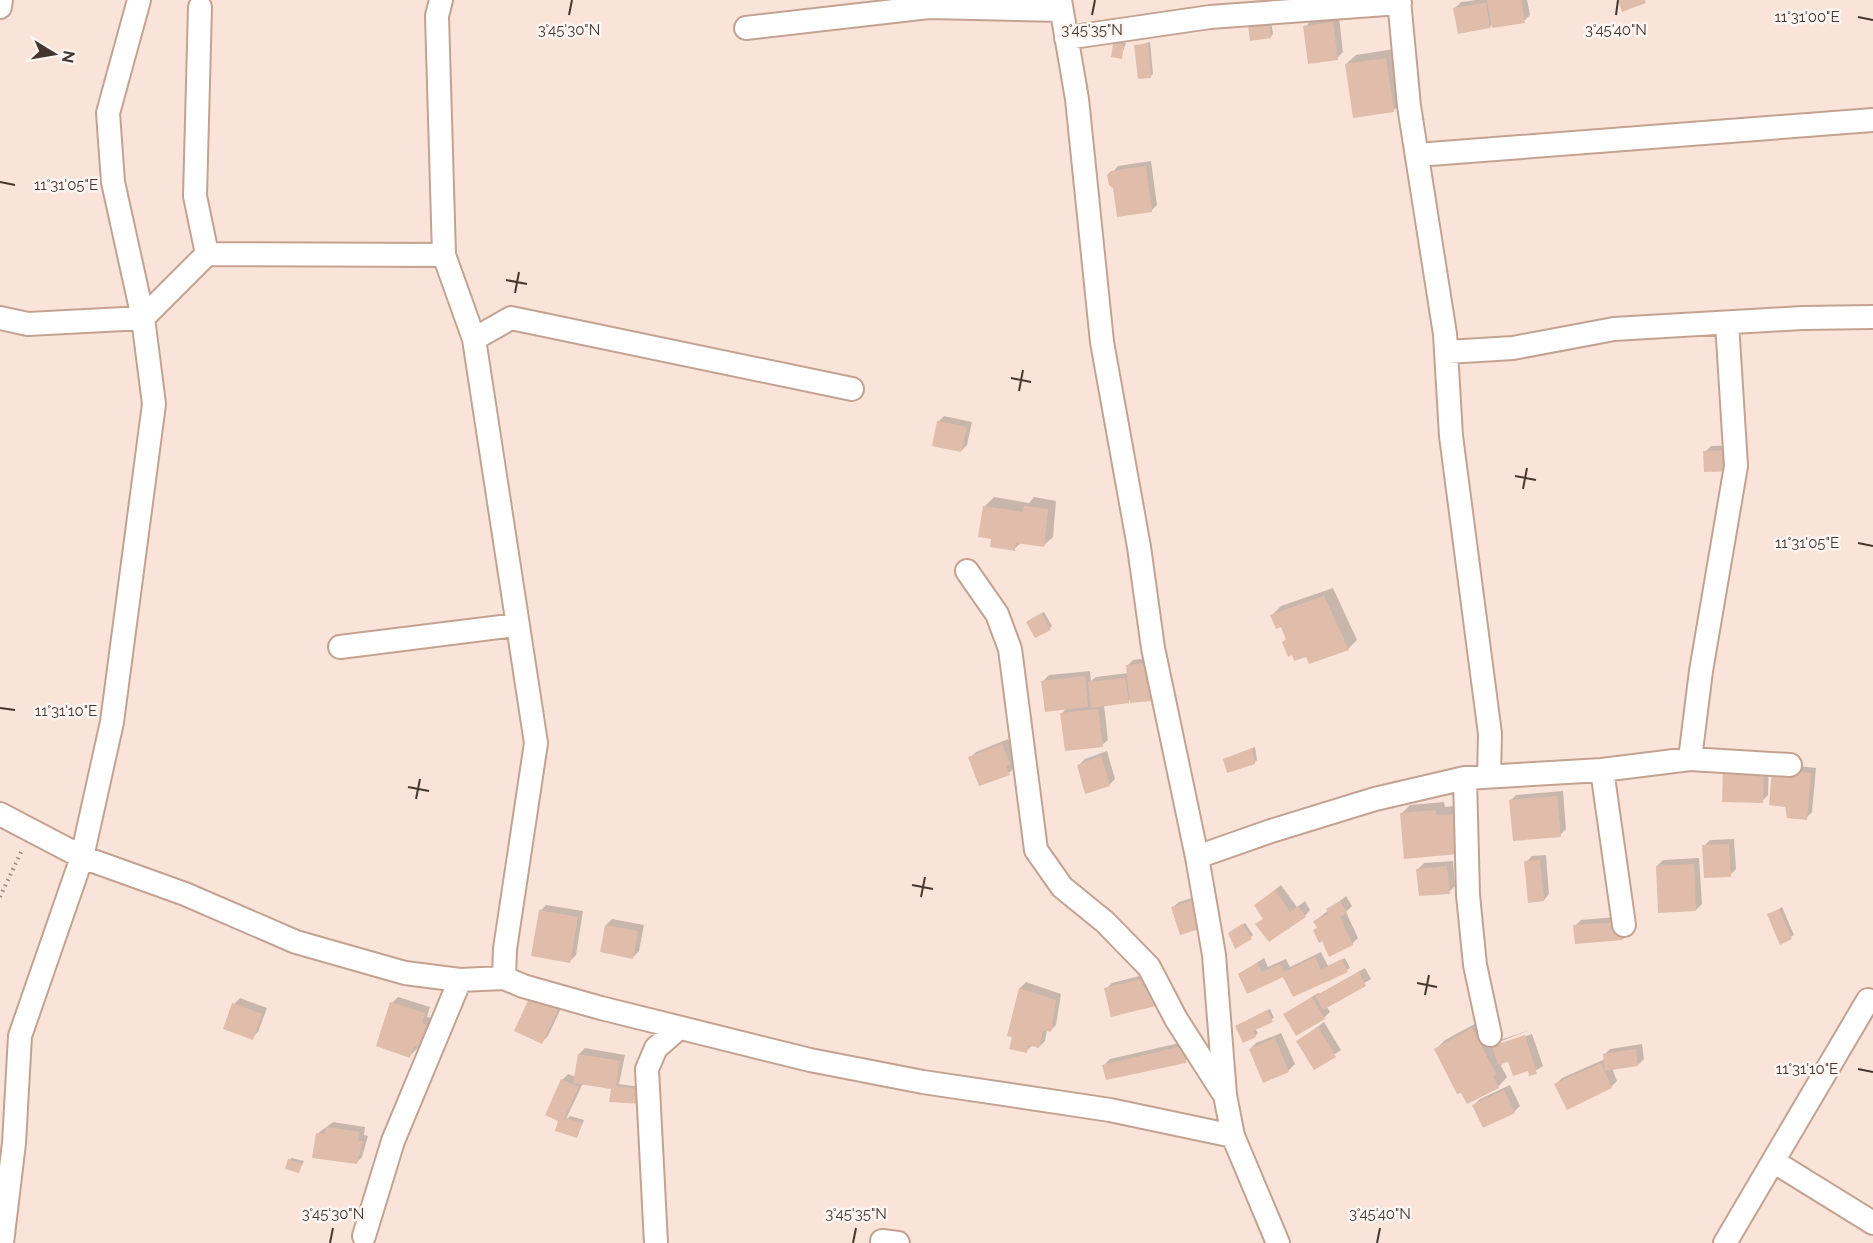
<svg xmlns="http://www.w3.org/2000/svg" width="1873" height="1243" viewBox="0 0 1873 1243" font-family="Raleway,sans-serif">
  <rect width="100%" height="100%" fill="#fae4d9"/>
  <!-- shadow -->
  <path fill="#0003" d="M 1476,0 L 1527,0 L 1530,15 L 1524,21 L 1492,24 L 1490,27 L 1455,8 L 1461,2 Z
    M 1339,17 L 1343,52 L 1337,58 L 1305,27 L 1311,21 Z
    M 1271,20 L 1273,34 L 1271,37 L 1251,39 Z
    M 1117,42 L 1126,43 L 1121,57 L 1115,45 Z
    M 1150,42 L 1153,74 L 1151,76 L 1136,46 Z
    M 1394,49 L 1402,102 L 1393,111 L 1346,64 L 1356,55 Z
    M 1151,161 L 1157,205 L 1151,211 L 1114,187 L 1109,176 L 1118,166 Z
    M 944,416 L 972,422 L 967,445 L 961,451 L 938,422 Z
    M 1747,445 L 1748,464 L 1742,470 L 1705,452 L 1711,446 Z
    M 994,497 L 1029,503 L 1034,497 L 1056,501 L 1053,537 L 1043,546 L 1021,543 L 1014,549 L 984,507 Z
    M 1333,588 L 1357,640 L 1348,649 L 1306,655 L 1283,642 L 1287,638 L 1282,625 L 1272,615 L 1281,606 Z
    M 1044,612 L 1052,626 L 1050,628 L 1030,620 Z
    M 1164,656 L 1128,702 L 1104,705 L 1108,740 L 1102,745 L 1062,713 L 1067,708 L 1043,681 L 1049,675 L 1090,671 L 1091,681 L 1096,677 L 1128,673 L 1127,666 L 1133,660 Z
    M 1008,739 L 1015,757 L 1012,760 L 1015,767 L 1009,773 L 970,758 L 976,752 Z
    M 1255,747 L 1257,760 L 1254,763 L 1225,759 Z
    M 1107,751 L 1115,779 L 1109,785 L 1079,765 L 1085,759 Z
    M 1769,763 L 1768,795 L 1762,801 L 1724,800 Z
    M 1779,764 L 1816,768 L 1812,812 L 1806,818 L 1786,805 Z
    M 1563,791 L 1566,829 L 1560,835 L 1510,801 L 1516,795 Z
    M 1444,802 L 1445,807 L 1464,805 L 1468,843 L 1401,814 L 1410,805 Z
    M 1734,839 L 1736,869 L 1730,875 L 1704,846 L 1710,840 Z
    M 1546,855 L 1549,894 L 1544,900 L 1526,862 L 1532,856 Z
    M 1699,858 L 1702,904 L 1696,910 L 1657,866 L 1663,860 Z
    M 1453,861 L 1455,886 L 1449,892 L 1418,869 L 1424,863 Z
    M 1281,885 L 1297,907 L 1305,901 L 1310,910 L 1305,916 L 1257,924 L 1264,918 L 1256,905 Z
    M 1204,894 L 1212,920 L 1173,907 L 1179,902 Z
    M 1346,896 L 1352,906 L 1346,912 L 1358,938 L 1352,944 L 1318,928 L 1315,921 Z
    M 546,905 L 583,911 L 576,955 L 570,961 L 540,911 Z
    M 1782,907 L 1794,935 L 1781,943 L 1769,915 Z
    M 1627,916 L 1629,933 L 1623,939 L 1575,926 L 1581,920 Z
    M 612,919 L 644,925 L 639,951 L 633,957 L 606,925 Z
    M 1245,923 L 1253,935 L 1251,937 L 1232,931 Z
    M 1321,952 L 1328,966 L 1345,958 L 1350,968 L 1329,981 L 1327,978 L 1284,975 L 1239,974 L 1264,958 L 1268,967 L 1286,959 L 1290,967 Z
    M 1365,968 L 1371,979 L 1326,1006 L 1330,1012 L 1324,1018 L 1285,1014 L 1318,993 L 1319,994 Z
    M 1155,972 L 1161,998 L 1106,989 L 1112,983 Z
    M 1026,982 L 1061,994 L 1056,1025 L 1051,1030 L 1047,1030 L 1045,1041 L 1039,1047 L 1033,1045 L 1026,1051 L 1020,988 Z
    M 398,997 L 430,1007 L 427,1017 L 432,1018 L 425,1040 L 410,1056 L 392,1003 Z
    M 531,997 L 563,1004 L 548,1036 L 542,1042 Z
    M 240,998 L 267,1008 L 258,1032 L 252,1038 L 234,1004 Z
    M 1270,1009 L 1274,1018 L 1255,1029 L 1258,1033 L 1255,1036 L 1237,1026 Z
    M 1482,1020 L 1495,1046 L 1500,1040 L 1530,1030 L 1499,1042 L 1499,1045 L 1532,1034 L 1543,1066 L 1530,1074 L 1529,1069 L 1509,1060 L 1503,1062 L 1501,1066 L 1507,1077 L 1498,1087 L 1436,1049 L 1445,1040 Z
    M 1324,1022 L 1341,1050 L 1314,1068 L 1298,1041 Z
    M 1281,1033 L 1295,1064 L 1289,1070 L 1264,1081 L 1250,1049 L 1256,1043 Z
    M 1188,1041 L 1191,1055 L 1185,1061 L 1104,1065 L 1110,1059 Z
    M 1642,1044 L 1644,1059 L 1638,1065 L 1612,1068 L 1617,1081 L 1611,1087 L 1568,1108 L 1556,1084 L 1562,1078 L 1605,1059 L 1604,1055 L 1610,1049 Z
    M 585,1048 L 625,1055 L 619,1084 L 646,1088 L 628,1103 L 611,1101 L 614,1088 L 583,1083 L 565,1121 L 570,1116 L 584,1120 L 577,1137 L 560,1120 L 562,1080 L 568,1074 L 576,1077 L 579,1054 Z
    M 1510,1085 L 1520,1106 L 1514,1112 L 1474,1105 L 1480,1099 Z
    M 333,1122 L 365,1127 L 364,1135 L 368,1136 L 362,1157 L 356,1163 L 317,1134 Z
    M 292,1158 L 304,1161 L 299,1171 L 289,1160 Z"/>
  <!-- building -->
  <path fill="#e0bdab" d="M 1487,0 L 1521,0 L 1525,23 L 1492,28 Z
    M 1618,0 L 1645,0 L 1646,3 L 1622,12 Z
    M 1486,3 L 1490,28 L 1458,34 L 1453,8 Z
    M 1269,22 L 1271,38 L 1250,41 L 1248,25 Z
    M 1333,22 L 1338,60 L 1308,64 L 1303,26 Z
    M 1113,44 L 1124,45 L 1122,59 L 1111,57 Z
    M 1148,44 L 1151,78 L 1138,79 L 1134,45 Z
    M 1386,58 L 1394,112 L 1353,118 L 1345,64 Z
    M 1146,166 L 1152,212 L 1117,217 L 1113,188 L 1109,185 L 1107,175 L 1111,171 Z
    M 937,421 L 967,427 L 961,452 L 932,446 Z
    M 1742,450 L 1742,471 L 1704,472 L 1703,451 Z
    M 983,506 L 1023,512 L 1024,506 L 1048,509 L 1044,547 L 1016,543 L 1015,551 L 990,547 L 991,539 L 978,537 Z
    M 1324,596 L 1349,650 L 1309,664 L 1306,657 L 1294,661 L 1292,655 L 1288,657 L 1282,642 L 1286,640 L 1281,627 L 1276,629 L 1270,615 Z
    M 1041,613 L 1051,630 L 1035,638 L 1026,622 Z
    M 1159,662 L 1162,700 L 1130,703 L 1126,665 Z
    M 1085,676 L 1088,707 L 1045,712 L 1041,681 Z
    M 1125,678 L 1129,703 L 1091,708 L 1088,682 Z
    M 1098,709 L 1103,747 L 1065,751 L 1060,713 Z
    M 1002,744 L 1010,764 L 1006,766 L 1010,775 L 979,786 L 968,757 Z
    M 1252,748 L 1255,764 L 1227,773 L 1223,759 Z
    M 1101,756 L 1110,786 L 1085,794 L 1077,765 Z
    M 1723,768 L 1764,769 L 1763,803 L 1722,802 Z
    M 1772,769 L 1811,773 L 1807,820 L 1787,818 L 1785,807 L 1769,805 Z
    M 1557,796 L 1561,837 L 1513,841 L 1509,800 Z
    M 1436,810 L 1436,815 L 1456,814 L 1459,854 L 1404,859 L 1400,813 Z
    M 1729,844 L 1731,877 L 1704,878 L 1702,845 Z
    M 1540,860 L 1544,901 L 1528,903 L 1524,861 Z
    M 1694,864 L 1696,911 L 1658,913 L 1656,866 Z
    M 1447,866 L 1450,894 L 1419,896 L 1416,869 Z
    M 1275,890 L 1290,912 L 1298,906 L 1306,917 L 1269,942 L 1255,924 L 1263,919 L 1254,905 Z
    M 1198,899 L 1206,927 L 1180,935 L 1171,907 Z
    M 1340,901 L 1347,913 L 1340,917 L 1353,945 L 1329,957 L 1322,941 L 1319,943 L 1313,930 L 1317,928 L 1313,921 L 1329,914 L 1326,909 Z
    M 1779,909 L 1792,939 L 1780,945 L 1767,914 Z
    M 539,910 L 578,917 L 570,963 L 531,956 Z
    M 1622,922 L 1623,940 L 1575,944 L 1573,925 Z
    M 1242,924 L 1252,939 L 1235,949 L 1228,933 Z
    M 605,925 L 638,931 L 633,959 L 600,952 Z
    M 1315,957 L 1321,970 L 1342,959 L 1348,972 L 1293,997 L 1283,977 L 1247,994 L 1238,974 L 1257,963 L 1262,972 L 1280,964 L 1284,972 Z
    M 1359,972 L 1366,986 L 1323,1010 L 1315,996 Z
    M 1149,977 L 1156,1006 L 1111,1017 L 1104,988 Z
    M 1019,988 L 1056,1000 L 1051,1032 L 1043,1030 L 1039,1048 L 1028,1045 L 1027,1053 L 1009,1049 L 1012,1037 L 1007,1036 Z
    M 530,996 L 558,1010 L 542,1044 L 514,1031 Z
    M 1312,997 L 1325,1019 L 1296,1036 L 1283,1014 Z
    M 390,1002 L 425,1013 L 422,1023 L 427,1024 L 419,1047 L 414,1046 L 410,1058 L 376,1046 Z
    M 232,1003 L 262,1014 L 253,1040 L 223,1029 Z
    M 1267,1010 L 1273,1022 L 1253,1031 L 1256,1037 L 1243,1043 L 1235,1026 Z
    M 1318,1027 L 1336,1057 L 1314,1070 L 1296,1041 Z
    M 1472,1028 L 1496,1074 L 1493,1076 L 1499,1088 L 1467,1104 L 1461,1093 L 1457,1094 L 1434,1049 Z
    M 1525,1035 L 1537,1074 L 1529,1076 L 1528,1071 L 1513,1076 L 1508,1062 L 1498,1065 L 1492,1046 Z
    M 1275,1038 L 1289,1072 L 1263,1083 L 1249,1049 Z
    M 1182,1046 L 1186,1063 L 1106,1080 L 1102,1065 Z
    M 1636,1049 L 1638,1066 L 1605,1071 L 1603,1054 Z
    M 578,1054 L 620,1061 L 616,1086 L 644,1090 L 642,1104 L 609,1102 L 611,1089 L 573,1083 Z
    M 1601,1063 L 1612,1088 L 1567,1110 L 1554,1084 Z
    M 561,1079 L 579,1087 L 563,1120 L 566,1118 L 582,1123 L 577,1138 L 555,1131 L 558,1121 L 545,1115 Z
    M 1504,1090 L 1515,1113 L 1483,1128 L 1472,1105 Z
    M 326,1127 L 360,1132 L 358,1141 L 363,1141 L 357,1164 L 312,1158 L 316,1133 L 325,1134 Z
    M 288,1159 L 302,1164 L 299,1173 L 285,1169 Z"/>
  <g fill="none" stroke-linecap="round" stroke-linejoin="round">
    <defs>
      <path id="minor" d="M 441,0 L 437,16 L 444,255 L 474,339 L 536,743 L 505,949 L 504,978
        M 1060,0 L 1077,99 L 1102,342 L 1139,547 L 1153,648 L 1197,857 L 1214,955 L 1225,1095 L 1233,1136 L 1278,1243
        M 1399,0 L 1409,106 L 1445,334 L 1451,436 L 1490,734 L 1489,776
        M 0,7 L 1,0
        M 200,7 L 195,196 L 207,254
        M 746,28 L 929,7 L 1061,10
        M 1066,38 L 1210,17 L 1400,3
        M 1417,155 L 1873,120
        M 0,318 L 28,324 L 143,318 L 207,254 L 444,255
        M 474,339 L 511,318 L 852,389
        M 1447,352 L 1513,348 L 1614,329 L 1802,318 L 1873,317
        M 967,571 L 997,614 L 1010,649 L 1036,850 L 1062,887 L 1105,922 L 1149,967 L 1176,1019 L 1222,1091
        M 340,647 L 516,625
        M 1690,759 L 1701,671 L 1736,466 L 1727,323
        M 1602,770 L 1624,925
        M 1465,778 L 1468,895 L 1475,965 L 1490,1035
        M 0,814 L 82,857 L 185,894 L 296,942 L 405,973 L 460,980 L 504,978 L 523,986 L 601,1008 L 810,1060 L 923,1082 L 1110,1110 L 1233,1136
        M 1197,857 L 1271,831 L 1375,799 L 1465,778 L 1602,770 L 1690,759 L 1790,765
        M 1773,1161 L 1873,1223
        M 364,1236 L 393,1141 L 460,980
        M 882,1241 L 898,1243
        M 2,1243 L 14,1143 L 20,1036 L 82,857 L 112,722 L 154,404 L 143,318 L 113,182 L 108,113 L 139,0
        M 656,1243 L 647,1069 L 656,1048 L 679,1028
        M 1725,1243 L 1868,1000"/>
    </defs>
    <!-- minor casing -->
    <use href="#minor" stroke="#c4a291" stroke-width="26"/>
    <!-- path -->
    <path stroke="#9b8980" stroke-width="4" stroke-dasharray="1.5 4.5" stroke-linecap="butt" d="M 0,897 L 22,850"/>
    <!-- minor -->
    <use href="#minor" stroke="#fff" stroke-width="22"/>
  </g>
  <!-- ticks -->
  <path fill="none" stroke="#453730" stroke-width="2" d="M 569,15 L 572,0M 1092,15 L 1095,0M 1616,15 L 1618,0M 1858,17 L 1873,20M 0,182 L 15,185M 506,280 L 527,284M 515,293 L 519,272M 1011,378 L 1031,382M 1019,391 L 1023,370M 1515,476 L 1536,480M 1523,489 L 1527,468M 1858,543 L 1873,546M 0,708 L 15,710M 408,787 L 429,791M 416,799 L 420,779M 912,885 L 933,889M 921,897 L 925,877M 1417,983 L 1437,987M 1425,995 L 1429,975M 1858,1069 L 1873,1072M 330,1243 L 333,1228M 853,1243 L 856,1228M 1377,1243 L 1380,1228"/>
  <g font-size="15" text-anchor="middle" fill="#453730" stroke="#fcf5f1" stroke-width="5" stroke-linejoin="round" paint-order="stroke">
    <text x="1807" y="22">11°31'00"E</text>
    <text x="569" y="35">3°45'30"N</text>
    <text x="1092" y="35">3°45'35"N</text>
    <text x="1616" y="35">3°45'40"N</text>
    <text x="66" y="190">11°31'05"E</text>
    <text x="1807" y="548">11°31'05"E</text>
    <text x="66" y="716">11°31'10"E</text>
    <text x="1807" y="1074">11°31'10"E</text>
    <text x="333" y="1219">3°45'30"N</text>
    <text x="856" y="1219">3°45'35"N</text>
    <text x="1380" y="1219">3°45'40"N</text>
  </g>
  <!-- north arrow -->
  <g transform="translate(54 54) rotate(101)" stroke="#fcf5f1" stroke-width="4.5" paint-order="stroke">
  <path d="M0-4.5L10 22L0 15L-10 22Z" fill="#453730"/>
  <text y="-9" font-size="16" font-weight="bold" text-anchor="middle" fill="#453730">N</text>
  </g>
</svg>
